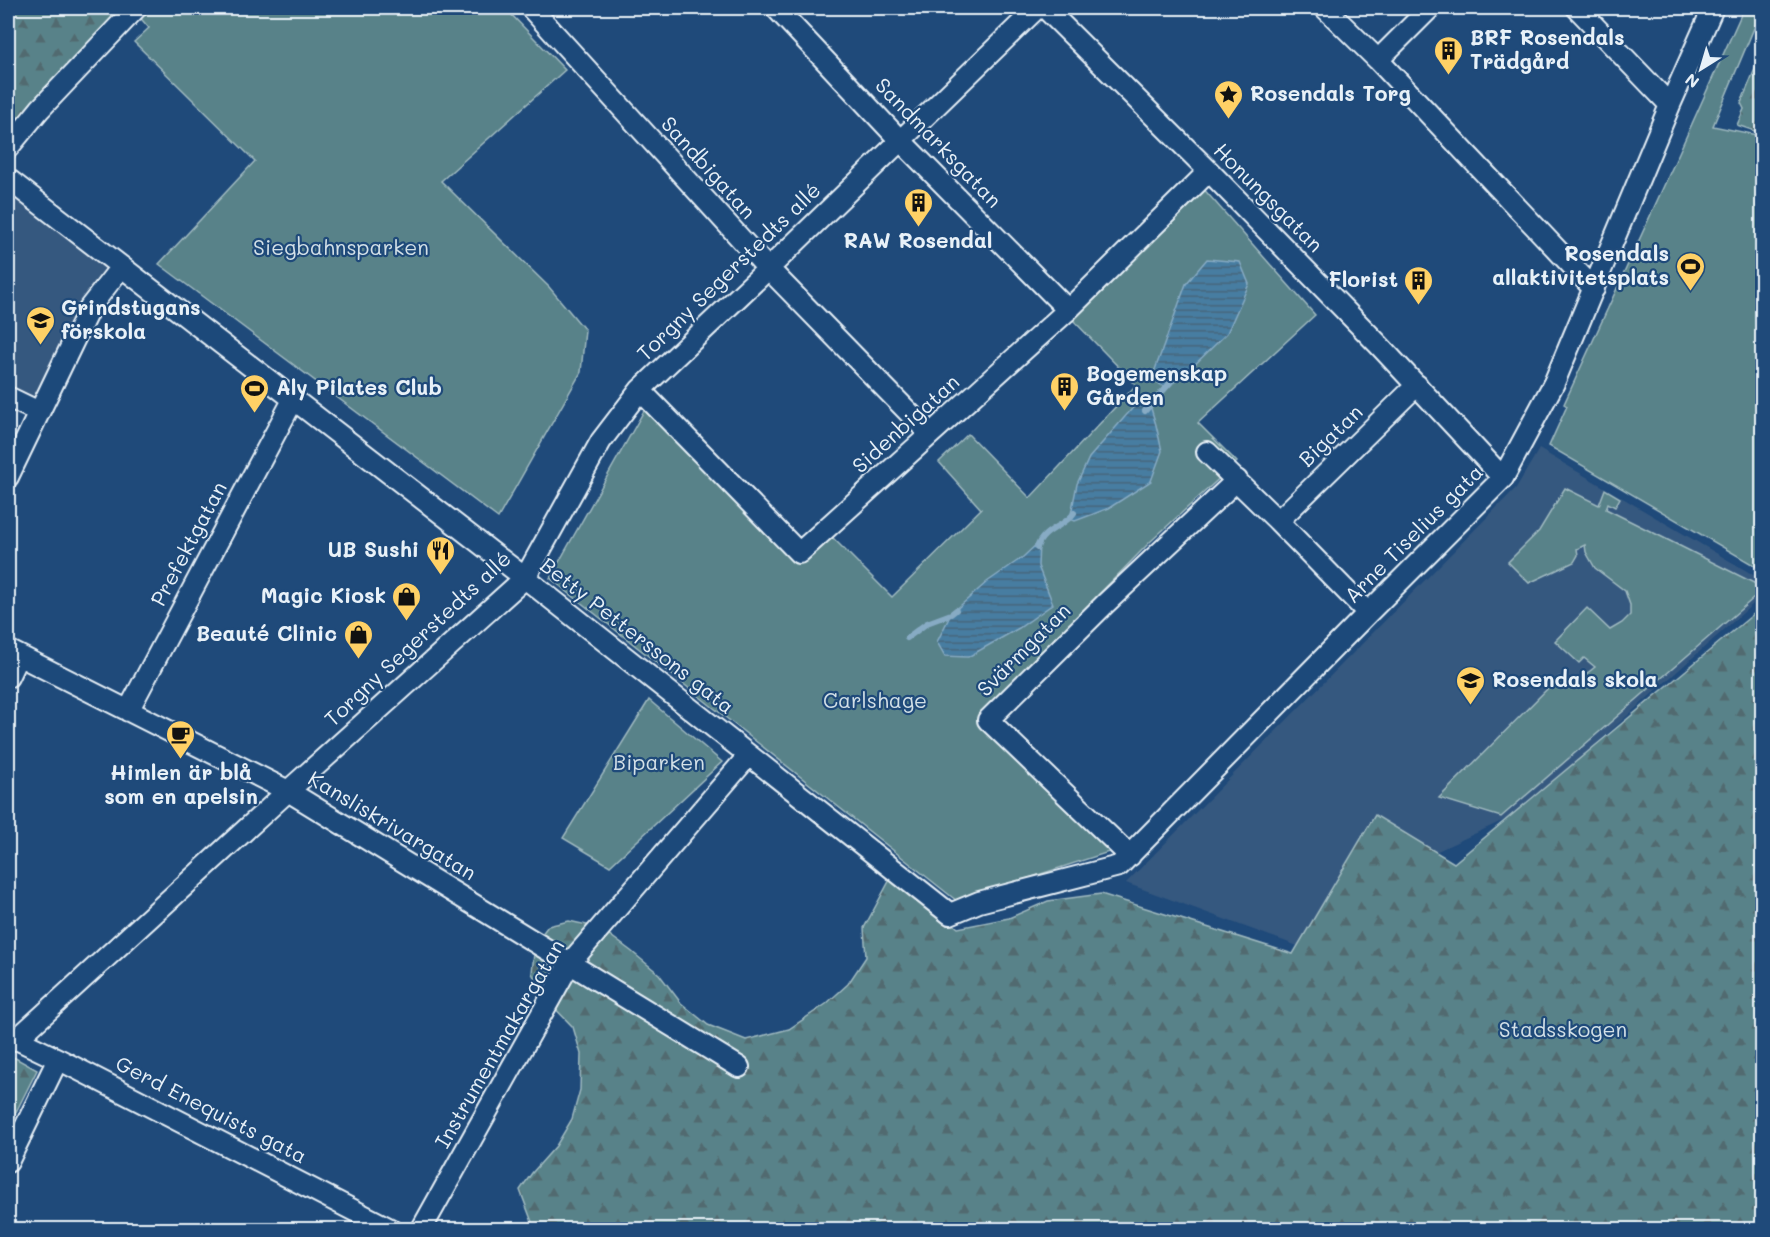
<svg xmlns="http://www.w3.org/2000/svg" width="1770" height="1237" viewBox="0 0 1770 1237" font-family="Mali,sans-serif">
  <defs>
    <pattern id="forest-firs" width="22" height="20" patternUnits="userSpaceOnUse" patternTransform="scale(1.5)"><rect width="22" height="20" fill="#598289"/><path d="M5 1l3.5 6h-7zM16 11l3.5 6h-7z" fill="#516b70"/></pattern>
    <pattern id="water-rules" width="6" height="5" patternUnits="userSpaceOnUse" patternTransform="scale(1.5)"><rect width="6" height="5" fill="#467da1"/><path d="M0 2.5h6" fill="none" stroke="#46657a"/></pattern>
  </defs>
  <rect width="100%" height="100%" fill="#1f4a7a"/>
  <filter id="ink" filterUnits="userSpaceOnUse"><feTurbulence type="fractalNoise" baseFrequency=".0167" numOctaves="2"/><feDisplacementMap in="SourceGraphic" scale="12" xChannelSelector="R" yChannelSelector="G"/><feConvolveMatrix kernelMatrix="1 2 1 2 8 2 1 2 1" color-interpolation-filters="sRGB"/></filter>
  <g filter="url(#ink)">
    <!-- built -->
    <path fill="#36587f" d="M 8,191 L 121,280 L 19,417 L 8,411 Z
      M 1539,449 L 1762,580 L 1762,596 L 1517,814 L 1416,861 L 1303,948 L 1126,883 L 1516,488 Z"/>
    <!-- green -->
    <path fill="#598289" stroke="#a0bac0" stroke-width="1.5" d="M 144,8 L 505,8 L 565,70 L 441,181 L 549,287 L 585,330 L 581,372 L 498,518 L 159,264 L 255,161 L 134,42 L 149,28 L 136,13 Z
      M 1744,8 L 1762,8 L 1762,9 L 1713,126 L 1762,136 L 1762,570 L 1549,446 L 1567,406 L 1564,404 L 1673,166 Z
      M 1201,186 L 1315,315 L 1198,423 L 1237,462 L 1150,542 L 979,717 L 1112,851 L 957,901 L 550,578 L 645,409 L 793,554 L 822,527 L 892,597 L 981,509 L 939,462 L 968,434 L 1030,498 L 1136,385 L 1071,318 Z
      M 1565,488 L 1599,505 L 1605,489 L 1620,498 L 1615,507 L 1608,503 L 1606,509 L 1762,587 L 1762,591 L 1501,817 L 1439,798 L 1559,677 L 1576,682 L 1595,667 L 1584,658 L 1579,663 L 1555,641 L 1587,608 L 1610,630 L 1622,623 L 1630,615 L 1630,605 L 1625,591 L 1595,568 L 1586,552 L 1585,545 L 1577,549 L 1578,555 L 1574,562 L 1529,583 L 1508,562 L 1539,531 Z
      M 649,700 L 722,762 L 610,866 L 563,838 Z"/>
    <!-- forest -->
    <path fill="url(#forest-firs)" stroke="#a0bac0" stroke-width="1.5" d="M 8,8 L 136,8 L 8,146 Z
      M 1762,52 L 1762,135 L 1761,133 L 1737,125 L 1744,109 L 1741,103 Z
      M 1762,607 L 1762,1229 L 535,1230 L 520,1190 L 532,1173 L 556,1146 L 572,1119 L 580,1090 L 581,1054 L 573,1027 L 546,999 L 532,973 L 535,943 L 548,926 L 569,921 L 600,928 L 631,951 L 659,974 L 681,1003 L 708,1025 L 746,1040 L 789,1029 L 826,1004 L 848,984 L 866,957 L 864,928 L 893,874 L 958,928 L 1009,918 L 1048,901 L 1101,894 L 1293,954 L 1375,815 L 1454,863 Z
      M 8,1054 L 37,1070 L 8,1128 Z"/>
    <!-- water -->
    <path fill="url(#water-rules)" stroke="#87abc4" stroke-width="1.5" d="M 1207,259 L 1240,262 L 1249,284 L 1227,333 L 1182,377 L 1165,388 L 1152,378 L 1186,284 Z
      M 1137,403 L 1150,405 L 1156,425 L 1162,451 L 1151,481 L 1109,508 L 1075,521 L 1070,519 L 1077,484 L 1089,458 Z
      M 1039,542 L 1038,566 L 1053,604 L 1019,628 L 968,657 L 945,656 L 937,642 L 951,614 L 987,582 L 1023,557 Z"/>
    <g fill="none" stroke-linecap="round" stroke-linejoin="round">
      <!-- stream -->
      <path stroke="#87abc4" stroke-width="6" d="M 1145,411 L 1170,383
        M 1037,548 C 1042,529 1065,527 1074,513
        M 907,638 L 927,623 L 951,614 L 956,610"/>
      <defs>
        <path id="minor" d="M 531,8 L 761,261 L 930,434
          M 776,8 L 894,134 L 1068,310
          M 1045,8 L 1209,171 L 1377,343 L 1503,478
          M 1325,8 L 1378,60 L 1594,289
          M 1577,8 L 1670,105
          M 1378,60 L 1430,8
          M 8,148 L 40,109 L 136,8
          M 8,179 L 525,578 L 950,914 L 979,902 L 1119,866 L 1368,613 L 1503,478 L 1554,383 L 1670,105 L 1713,8
          M 640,390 L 799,553 L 1068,310 L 1209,171
          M 8,397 L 39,412
          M 1207,452 L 1278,521 L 1368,613
          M 8,477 L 90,307 L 121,267
          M 1278,521 L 1417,385
          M 8,650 L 288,791 L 739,1067
          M 8,677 L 18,656
          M 128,711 L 293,400
          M 1130,856 L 988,720 L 1106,603 L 1237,480
          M 8,1035 L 58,1059 L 392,1230
          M 16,1040 L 288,791 L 525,578 L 601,441 L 640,390 L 769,268 L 1037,8
          M 8,1162 L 58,1059
          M 421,1230 L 570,963 L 749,755"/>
      </defs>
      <!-- minor casing -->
      <use href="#minor" stroke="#e8f1f8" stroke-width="24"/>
      <!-- minor -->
      <use href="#minor" stroke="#1f4a7a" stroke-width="20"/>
    </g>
  </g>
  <!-- icons -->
  <defs>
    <symbol id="building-pin" viewBox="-11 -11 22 30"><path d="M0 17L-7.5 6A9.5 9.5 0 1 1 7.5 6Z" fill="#ffd166" stroke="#1f4a7a"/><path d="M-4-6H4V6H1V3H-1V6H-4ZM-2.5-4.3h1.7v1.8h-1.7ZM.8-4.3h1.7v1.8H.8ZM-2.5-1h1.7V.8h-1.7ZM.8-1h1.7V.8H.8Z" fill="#111"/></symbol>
    <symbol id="sight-pin" viewBox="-11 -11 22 30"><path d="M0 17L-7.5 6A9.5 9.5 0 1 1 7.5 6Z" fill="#ffd166" stroke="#1f4a7a"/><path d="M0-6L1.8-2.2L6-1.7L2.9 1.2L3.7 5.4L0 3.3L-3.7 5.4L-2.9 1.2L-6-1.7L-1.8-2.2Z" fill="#111"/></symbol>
    <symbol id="stadium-pin" viewBox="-11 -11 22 30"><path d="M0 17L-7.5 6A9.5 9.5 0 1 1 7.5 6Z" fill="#ffd166" stroke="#1f4a7a"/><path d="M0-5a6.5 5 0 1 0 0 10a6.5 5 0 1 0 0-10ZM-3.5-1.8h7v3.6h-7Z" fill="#111"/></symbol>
    <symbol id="school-pin" viewBox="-11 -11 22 30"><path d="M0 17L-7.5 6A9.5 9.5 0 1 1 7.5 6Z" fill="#ffd166" stroke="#1f4a7a"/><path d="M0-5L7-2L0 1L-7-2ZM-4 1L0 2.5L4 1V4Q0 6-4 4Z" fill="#111"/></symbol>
    <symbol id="restaurant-pin" viewBox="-11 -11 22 30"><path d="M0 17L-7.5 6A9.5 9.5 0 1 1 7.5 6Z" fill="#ffd166" stroke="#1f4a7a"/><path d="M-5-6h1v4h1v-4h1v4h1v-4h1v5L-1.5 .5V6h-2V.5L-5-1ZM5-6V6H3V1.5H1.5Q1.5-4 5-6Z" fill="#111"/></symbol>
    <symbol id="shop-pin" viewBox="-11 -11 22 30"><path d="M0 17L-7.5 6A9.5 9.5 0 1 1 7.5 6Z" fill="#ffd166" stroke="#1f4a7a"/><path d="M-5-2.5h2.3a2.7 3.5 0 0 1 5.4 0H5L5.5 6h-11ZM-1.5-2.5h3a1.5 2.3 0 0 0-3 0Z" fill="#111"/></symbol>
    <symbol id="cafe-pin" viewBox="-11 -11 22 30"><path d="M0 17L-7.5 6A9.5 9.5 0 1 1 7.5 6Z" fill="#ffd166" stroke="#1f4a7a"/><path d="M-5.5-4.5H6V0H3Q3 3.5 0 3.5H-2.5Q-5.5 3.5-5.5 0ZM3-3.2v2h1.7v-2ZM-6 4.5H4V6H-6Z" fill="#111"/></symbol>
  </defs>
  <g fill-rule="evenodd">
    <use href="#building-pin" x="1432" y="34" width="33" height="45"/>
    <use href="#sight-pin" x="1212" y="78" width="33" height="45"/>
    <use href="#building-pin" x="902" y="186" width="33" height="45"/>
    <use href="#stadium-pin" x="1674" y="250" width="33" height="45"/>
    <use href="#building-pin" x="1402" y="264" width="33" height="45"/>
    <use href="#school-pin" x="24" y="304" width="33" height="45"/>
    <use href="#building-pin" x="1048" y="370" width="33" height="45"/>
    <use href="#stadium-pin" x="238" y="372" width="33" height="45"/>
    <use href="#restaurant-pin" x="424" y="534" width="33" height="45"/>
    <use href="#shop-pin" x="390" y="580" width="33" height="45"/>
    <use href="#shop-pin" x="342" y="618" width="33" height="45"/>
    <use href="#school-pin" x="1454" y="664" width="33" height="45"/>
    <use href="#cafe-pin" x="164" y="718" width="33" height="45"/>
  </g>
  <g text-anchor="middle" stroke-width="4.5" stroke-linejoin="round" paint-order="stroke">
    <!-- poi labels -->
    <g font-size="21" font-weight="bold" fill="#e8f1f8" stroke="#1f4a7a" text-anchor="start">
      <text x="1470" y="45">BRF Rosendals<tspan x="1470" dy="24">Trädgård</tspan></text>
      <text x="1250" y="101">Rosendals Torg</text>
      <text x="918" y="248" text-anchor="middle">RAW Rosendal</text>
      <text x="1669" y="261" text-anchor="end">Rosendals<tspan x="1669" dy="24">allaktivitetsplats</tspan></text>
      <text x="1398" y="287" text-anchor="end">Florist</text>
      <text x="61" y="315">Grindstugans<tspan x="61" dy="24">förskola</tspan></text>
      <text x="1086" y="381">Bogemenskap<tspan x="1086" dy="24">Gården</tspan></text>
      <text x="276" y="395">Aly Pilates Club</text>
      <text x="419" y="557" text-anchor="end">UB Sushi</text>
      <text x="386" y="603" text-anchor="end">Magic Kiosk</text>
      <text x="337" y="641" text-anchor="end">Beauté Clinic</text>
      <text x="1492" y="687">Rosendals skola</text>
      <text x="181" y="780" text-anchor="middle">Himlen är blå<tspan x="181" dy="24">som en apelsin</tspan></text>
    </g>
    <!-- street labels -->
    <g font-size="21" fill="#e8f1f8" stroke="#1f4a7a">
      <text transform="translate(938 143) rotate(46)" y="7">Sandmarksgatan</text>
      <text transform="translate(708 168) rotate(48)" y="7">Sandbigatan</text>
      <text transform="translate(1268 198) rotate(45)" y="7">Honungsgatan</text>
      <text transform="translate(729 272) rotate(-44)" y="7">Torgny Segerstedts allé</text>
      <text transform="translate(906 424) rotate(-42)" y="7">Sidenbigatan</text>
      <text transform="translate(1331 436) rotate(-44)" y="7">Bigatan</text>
      <text transform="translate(1414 534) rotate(-45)" y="7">Arne Tiselius gata</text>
      <text transform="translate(189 544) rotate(-62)" y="7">Prefektgatan</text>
      <text transform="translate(637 636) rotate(38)" y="7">Betty Petterssons gata</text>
      <text transform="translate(418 639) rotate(-43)" y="7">Torgny Segerstedts allé</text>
      <text transform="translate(1024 650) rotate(-45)" y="7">Svärmgatan</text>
      <text transform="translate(392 826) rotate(31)" y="7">Kansliskrivargatan</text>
      <text transform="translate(500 1044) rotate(-60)" y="7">Instrumentmakargatan</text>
      <text transform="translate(211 1110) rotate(27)" y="7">Gerd Enequists gata</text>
    </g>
    <!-- park labels -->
    <g font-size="21" fill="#d3e0e7" stroke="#1f4a7a">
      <text x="341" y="255">Siegbahnsparken</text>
      <text x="875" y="708">Carlshage</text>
      <text x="659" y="770">Biparken</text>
      <text x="1563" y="1037">Stadsskogen</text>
    </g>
  </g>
  <!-- margin -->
  <rect width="1770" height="1237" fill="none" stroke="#1f4a7a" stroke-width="30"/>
  <rect x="15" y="15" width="1740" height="1207" fill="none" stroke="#e8f1f8" stroke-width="2" filter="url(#ink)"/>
  <!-- north arrow -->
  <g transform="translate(1701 69) rotate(217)" stroke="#1f4a7a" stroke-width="4.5" paint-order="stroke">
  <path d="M0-4.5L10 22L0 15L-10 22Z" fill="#e8f1f8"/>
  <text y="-9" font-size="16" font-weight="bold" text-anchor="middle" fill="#e8f1f8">N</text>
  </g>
</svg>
